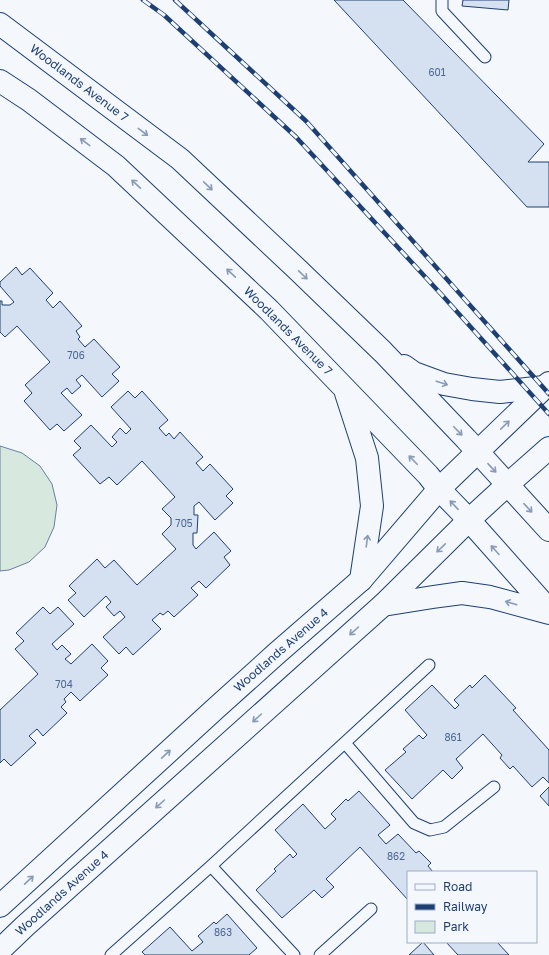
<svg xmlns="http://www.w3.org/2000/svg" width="549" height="955" viewBox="0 0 549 955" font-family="'Golos Text',sans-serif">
  <rect width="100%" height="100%" fill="#f4f7fb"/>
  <!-- green -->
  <path fill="#d7e8df" stroke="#687fa3" d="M 0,446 L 22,453 L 40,466 L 52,484 L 57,505 L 54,527 L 45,547 L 29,562 L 9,570 L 0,571 Z"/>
  <!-- building -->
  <path fill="#d5e0f0" stroke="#1d3f73" d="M 334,0 L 403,0 L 544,144 L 528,162 L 549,162 L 549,207 L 527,207 Z
    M 463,0 L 509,0 L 508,10 L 462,6 Z
    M 16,267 L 22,275 L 30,268 L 53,293 L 46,300 L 53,308 L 60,301 L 82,326 L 76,331 L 80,337 L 78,339 L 85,347 L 94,339 L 120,367 L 112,374 L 119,381 L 102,397 L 82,375 L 76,380 L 81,386 L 72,394 L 67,388 L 61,393 L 82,415 L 64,431 L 57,424 L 50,430 L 24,401 L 32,393 L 25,385 L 50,362 L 17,326 L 5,337 L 0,332 L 0,301 L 2,301 L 2,305 L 10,305 L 14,302 L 0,286 L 0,282 Z
    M 128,391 L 135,398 L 142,391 L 168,420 L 159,428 L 166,436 L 169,433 L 174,439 L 180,432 L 203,457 L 196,463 L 203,471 L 210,464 L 233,489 L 226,496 L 233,503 L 215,520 L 199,502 L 194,506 L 194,515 L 198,515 L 197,533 L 193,533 L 193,545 L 196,549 L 214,532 L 231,551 L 224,557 L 230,565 L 206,588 L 199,581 L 191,588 L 198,595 L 174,617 L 168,611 L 163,615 L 160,613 L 152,620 L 161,629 L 133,655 L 126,647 L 119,654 L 103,637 L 125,617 L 120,611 L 114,616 L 106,607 L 111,602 L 106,596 L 84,617 L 68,600 L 76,593 L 69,586 L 97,559 L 105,568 L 114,560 L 137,585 L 176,549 L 162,534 L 171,525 L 171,518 L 162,509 L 175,497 L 142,461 L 117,485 L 109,477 L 100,484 L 73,455 L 81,448 L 74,441 L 91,425 L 112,447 L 117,442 L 112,437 L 120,428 L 126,434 L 131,429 L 111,407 Z
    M 43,607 L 50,614 L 58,607 L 74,624 L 52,644 L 57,650 L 62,645 L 71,654 L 65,659 L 71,664 L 92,644 L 108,661 L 101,668 L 108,675 L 80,701 L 71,692 L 64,699 L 66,702 L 61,707 L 67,713 L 43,736 L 37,729 L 29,736 L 36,743 L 11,766 L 4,759 L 0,763 L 0,710 L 38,674 L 15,649 L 24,641 L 16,633 Z
    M 485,675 L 516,708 L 513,710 L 549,750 L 549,783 L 543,777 L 532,787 L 513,766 L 510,769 L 500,758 L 502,755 L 483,734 L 456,759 L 463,768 L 452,779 L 443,770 L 412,799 L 385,770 L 406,752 L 403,749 L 419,735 L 423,739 L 427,735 L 405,710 L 432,685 L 455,709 L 459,705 L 454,700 L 470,685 L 472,688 Z
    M 549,787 L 549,806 L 540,796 Z
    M 359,791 L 390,825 L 378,835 L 386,844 L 398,834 L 416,853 L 419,851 L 431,863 L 428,866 L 433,872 L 408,872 L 408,900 L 360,847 L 326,879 L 334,887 L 322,898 L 314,890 L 282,918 L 256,890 L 276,871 L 274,869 L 290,854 L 293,858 L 297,854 L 275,830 L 303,804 L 325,829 L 336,819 L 331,814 L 346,799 L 348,801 Z
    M 227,914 L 257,948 L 249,955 L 145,955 L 142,952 L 170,927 L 192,951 L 203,942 L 198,936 L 214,922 L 216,924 Z
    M 423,942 L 434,955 L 409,955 Z
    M 446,942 L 497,942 L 509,955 L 458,955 Z"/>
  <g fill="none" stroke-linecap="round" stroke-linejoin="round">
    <defs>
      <path id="service" d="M 442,0 L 442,11 L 485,57
        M 345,743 L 414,823 L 430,830 L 444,827 L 494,787
        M 211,866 L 294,955
        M 111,955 L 211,866 L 429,665
        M 320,955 L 371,909"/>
      <path id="secondary" d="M 0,906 L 215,709 L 276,654 L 361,580 L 439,489 L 549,383
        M 0,950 L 25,926 L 383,605 L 469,520 L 507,485 L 549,448"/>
      <path id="primary" d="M 0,24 L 180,159 L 298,270 L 383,352 L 466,439 L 549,530
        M 0,81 L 29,100 L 116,166 L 269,310 L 428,475 L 439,489 L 469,520 L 549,610
        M 404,366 L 414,373 L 444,384 L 472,389 L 500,392 L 544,387
        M 346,393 L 367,458 L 372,506 L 361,580
        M 383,605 L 433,597 L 462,593 L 490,597 L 549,613"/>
    </defs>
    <!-- service casing -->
    <use href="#service" stroke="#1d3f73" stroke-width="13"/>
    <!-- secondary casing -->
    <use href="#secondary" stroke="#1d3f73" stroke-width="24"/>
    <!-- primary casing -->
    <use href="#primary" stroke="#1d3f73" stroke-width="24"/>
    <!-- service -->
    <use href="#service" stroke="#f4f7fb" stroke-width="11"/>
    <!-- secondary -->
    <use href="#secondary" stroke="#f4f7fb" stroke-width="22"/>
    <!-- primary -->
    <use href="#primary" stroke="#f4f7fb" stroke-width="22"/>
    <defs>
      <path id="rail" d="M 143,0 L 164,15 L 296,137 L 441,294 L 549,414
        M 175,0 L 306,121 L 549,394"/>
    </defs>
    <!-- rail casing -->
    <use href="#rail" stroke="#1d3f73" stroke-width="4.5"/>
    <!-- rail -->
    <use href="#rail" stroke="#f4f7fb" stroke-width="3" stroke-dasharray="9" stroke-linecap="butt"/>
  </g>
  <!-- one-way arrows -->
  <defs><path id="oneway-shaft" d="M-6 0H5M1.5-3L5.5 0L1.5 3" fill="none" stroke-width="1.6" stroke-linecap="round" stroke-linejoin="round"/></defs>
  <g stroke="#889bb7">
    <use href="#oneway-shaft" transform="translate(143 132) rotate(37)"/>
    <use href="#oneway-shaft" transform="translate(85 142) rotate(-143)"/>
    <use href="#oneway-shaft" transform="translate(136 184) rotate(-137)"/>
    <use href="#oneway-shaft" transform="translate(208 186) rotate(43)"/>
    <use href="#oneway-shaft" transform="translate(231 273) rotate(-137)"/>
    <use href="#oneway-shaft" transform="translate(303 275) rotate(44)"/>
    <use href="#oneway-shaft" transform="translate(442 383) rotate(18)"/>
    <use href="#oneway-shaft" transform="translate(505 425) rotate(-44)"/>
    <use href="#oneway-shaft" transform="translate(458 431) rotate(46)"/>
    <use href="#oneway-shaft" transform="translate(413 460) rotate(-134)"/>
    <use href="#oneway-shaft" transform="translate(492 468) rotate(47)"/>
    <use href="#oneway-shaft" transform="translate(454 505) rotate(-133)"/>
    <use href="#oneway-shaft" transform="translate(528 508) rotate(47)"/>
    <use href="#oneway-shaft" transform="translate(367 541) rotate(-82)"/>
    <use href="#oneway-shaft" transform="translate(441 548) rotate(136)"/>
    <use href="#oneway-shaft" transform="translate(495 550) rotate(-132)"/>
    <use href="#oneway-shaft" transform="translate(511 603) rotate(-164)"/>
    <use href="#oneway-shaft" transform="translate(354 631) rotate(138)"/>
    <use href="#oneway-shaft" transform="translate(257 718) rotate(138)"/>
    <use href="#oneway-shaft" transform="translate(166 754) rotate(-43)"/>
    <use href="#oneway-shaft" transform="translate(160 804) rotate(138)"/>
    <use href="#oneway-shaft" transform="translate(29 880) rotate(-43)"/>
  </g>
  <g text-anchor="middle" stroke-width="3" stroke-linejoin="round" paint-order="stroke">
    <!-- number labels -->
    <g font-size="10" fill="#4b6792">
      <text x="437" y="76">601</text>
      <text x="76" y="359">706</text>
      <text x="184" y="527">705</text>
      <text x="64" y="688">704</text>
      <text x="453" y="741">861</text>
      <text x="396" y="860">862</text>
      <text x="223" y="936">863</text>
    </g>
    <!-- street labels -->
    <g font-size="12" fill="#1d3f73" stroke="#f4f7fb">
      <text transform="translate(79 83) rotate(37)" y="4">Woodlands Avenue 7</text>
      <text transform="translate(288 331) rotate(45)" y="4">Woodlands Avenue 7</text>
      <text transform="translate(281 650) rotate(-41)" y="4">Woodlands Avenue 4</text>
      <text transform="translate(62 893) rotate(-42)" y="4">Woodlands Avenue 4</text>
    </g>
  </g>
  <!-- legend -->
  <rect x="407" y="871" width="130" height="72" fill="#f4f7fb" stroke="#9eadc5"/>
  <rect x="415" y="884" width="20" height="6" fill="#f4f7fb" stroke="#9eadc5"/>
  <text x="443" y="891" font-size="12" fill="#1d3f73">Road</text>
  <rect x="415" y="904" width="20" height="6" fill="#1d3f73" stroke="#9eadc5"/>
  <text x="443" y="911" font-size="12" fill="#1d3f73">Railway</text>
  <rect x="415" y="921" width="20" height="12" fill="#d7e8df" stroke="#9eadc5"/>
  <text x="443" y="931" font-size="12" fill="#1d3f73">Park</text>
</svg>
